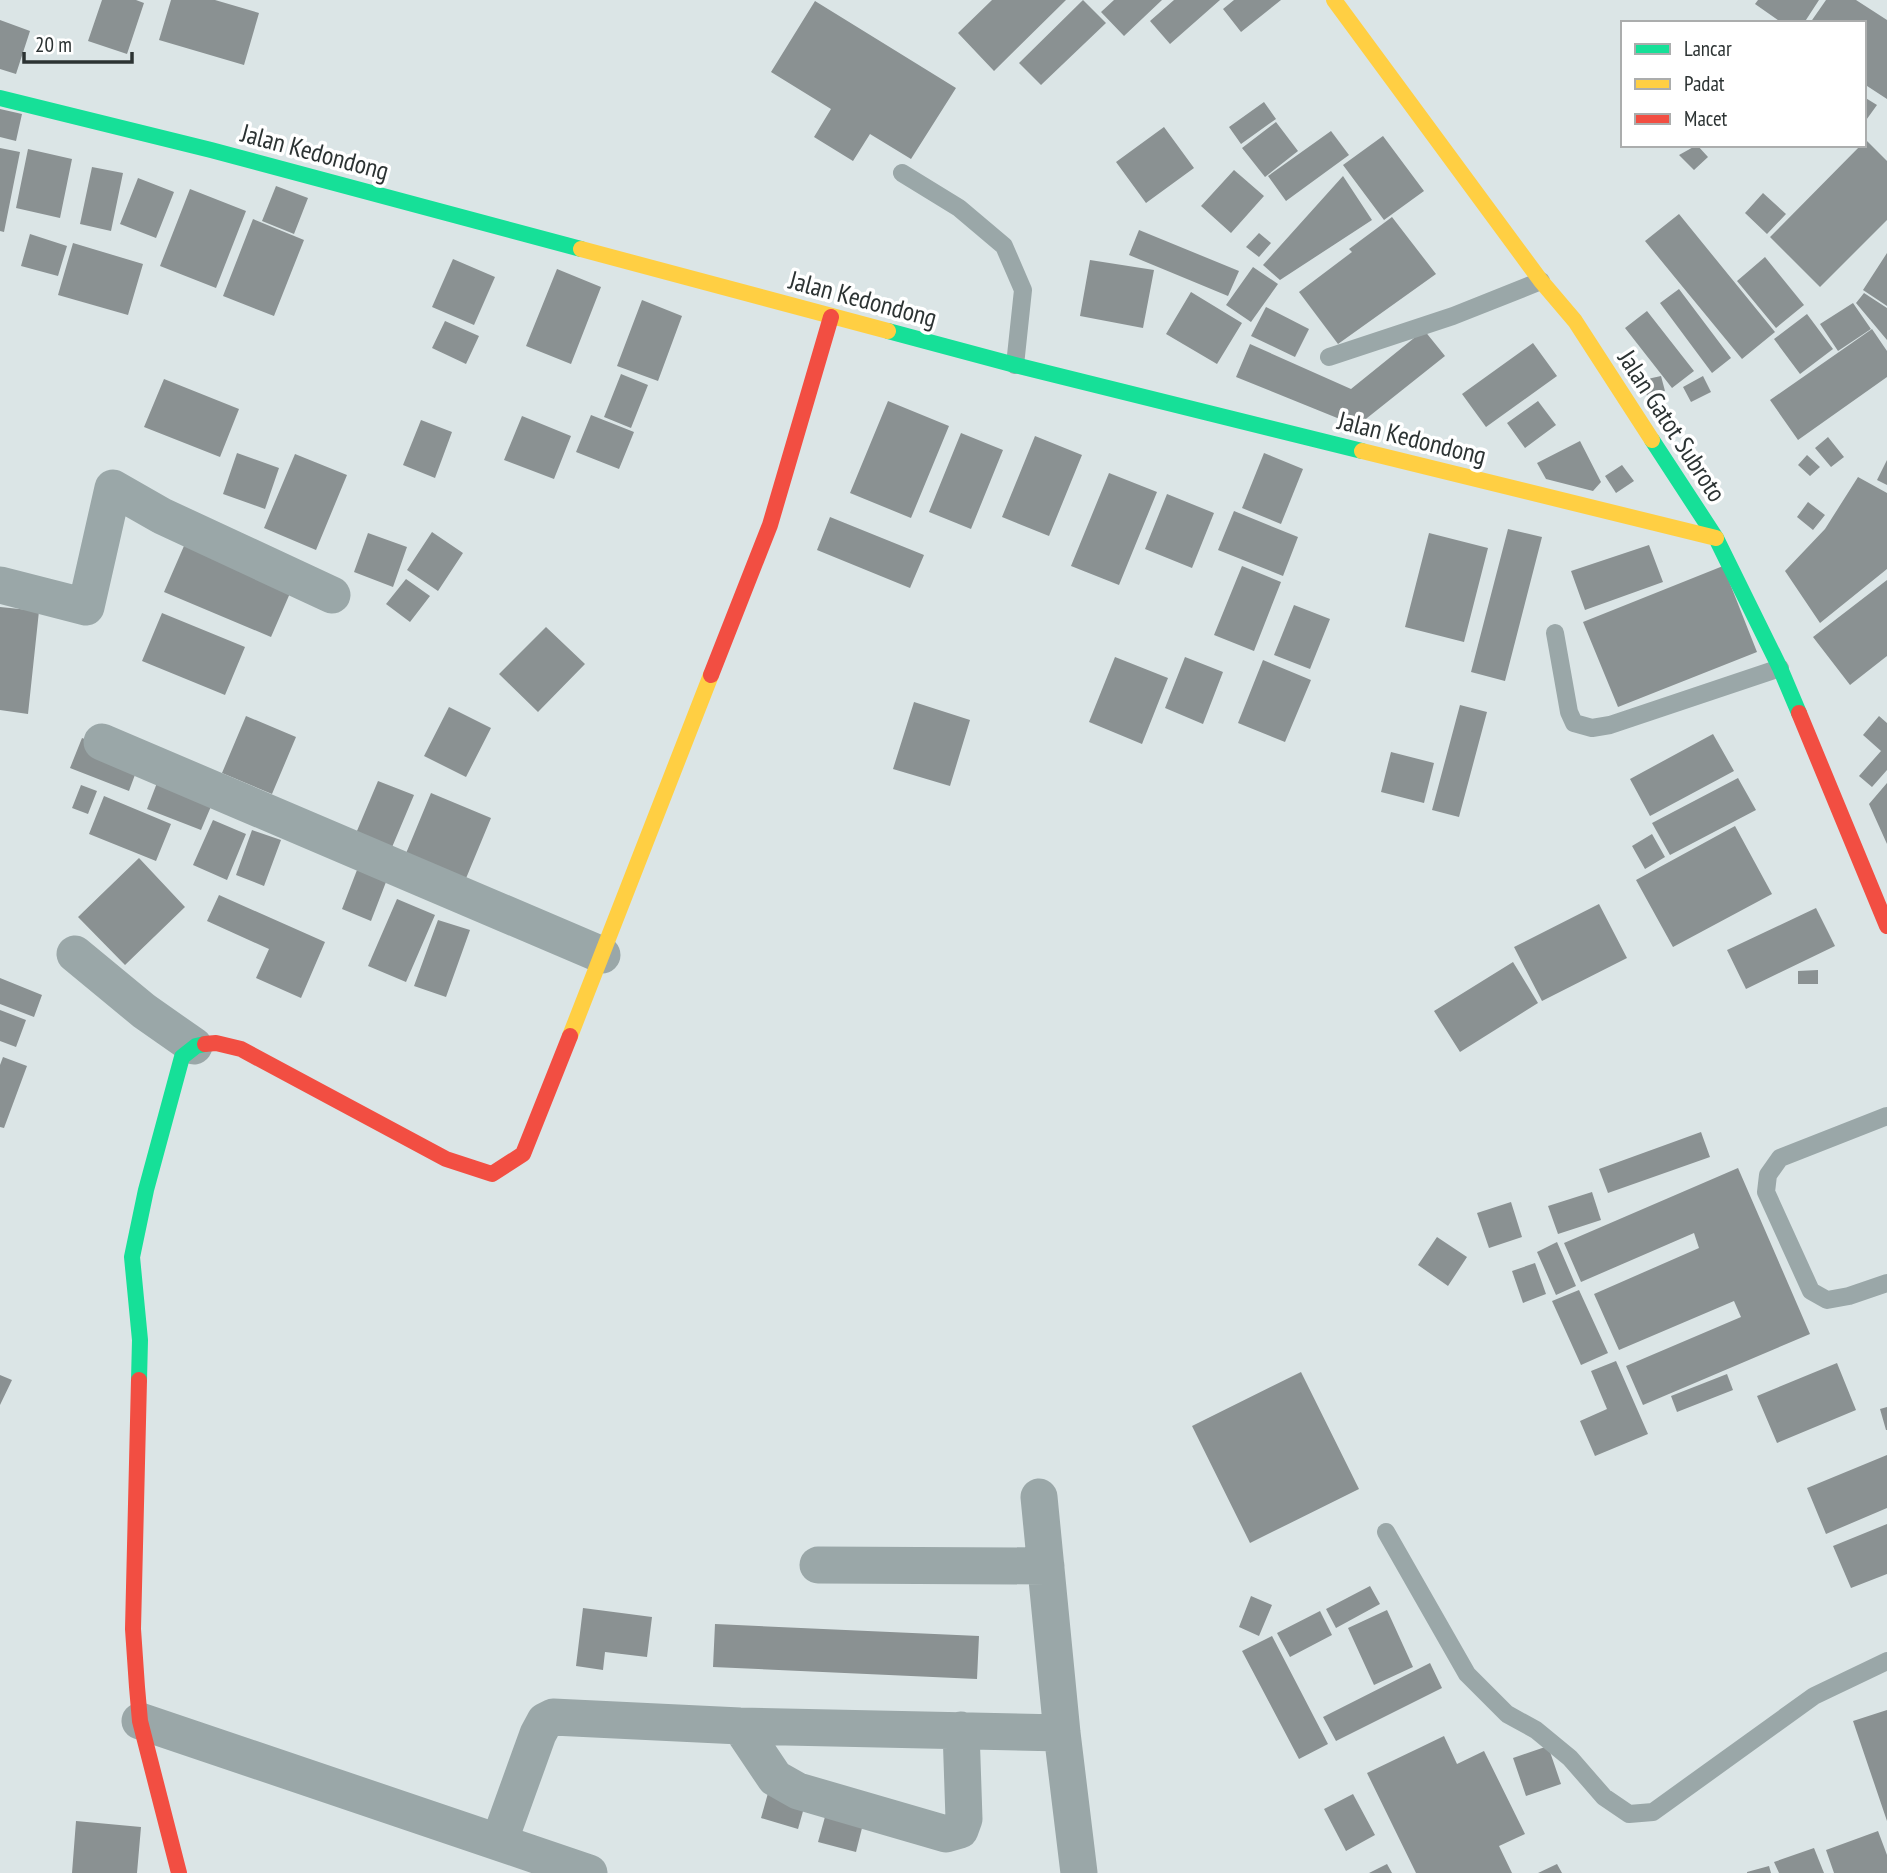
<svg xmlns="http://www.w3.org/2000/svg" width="1887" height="1873" viewBox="0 0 1887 1873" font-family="'PT Sans Narrow',sans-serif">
  <rect width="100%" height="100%" fill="#dbe5e6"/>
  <!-- building -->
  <path fill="#8a9192" d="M 102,0 L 136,0 L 144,3 L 127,54 L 88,41 Z
    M 171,0 L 215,0 L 259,13 L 244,65 L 159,40 Z
    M 992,0 L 1066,0 L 994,71 L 958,33 Z
    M 1083,0 L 1106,23 L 1041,85 L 1019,63 Z
    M 1114,0 L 1162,0 L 1124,36 L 1101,12 Z
    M 1174,0 L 1220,0 L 1170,44 L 1150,21 Z
    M 1234,0 L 1281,0 L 1241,32 L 1223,9 Z
    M 1758,0 L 1819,0 L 1804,23 L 1782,23 L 1755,4 Z
    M 1826,0 L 1856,0 L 1887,20 L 1887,99 L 1864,84 L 1864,23 L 1810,23 Z
    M 815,1 L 956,88 L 911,159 L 870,134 L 853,161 L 814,137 L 831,109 L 771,72 Z
    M 0,20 L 30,31 L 16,74 L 0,69 Z
    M 1864,97 L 1877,105 L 1864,123 Z
    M 1264,102 L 1276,119 L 1241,144 L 1229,127 Z
    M 0,109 L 22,114 L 16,141 L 0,137 Z
    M 1276,122 L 1298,151 L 1265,177 L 1242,148 Z
    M 1164,127 L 1194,168 L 1146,203 L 1116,162 Z
    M 1331,131 L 1349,155 L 1286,201 L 1268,176 Z
    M 1383,136 L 1424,191 L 1384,220 L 1343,165 Z
    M 1866,140 L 1887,161 L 1887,220 L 1820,287 L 1770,237 L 1861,145 L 1864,145 Z
    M 1697,145 L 1708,157 L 1694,170 L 1679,155 Z
    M 0,148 L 20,152 L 4,232 L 0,231 Z
    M 28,149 L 72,159 L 60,218 L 16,208 Z
    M 92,167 L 123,173 L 111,231 L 80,224 Z
    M 1234,170 L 1264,196 L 1231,233 L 1201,206 Z
    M 1343,176 L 1372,220 L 1280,280 L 1263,265 Z
    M 138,178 L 174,192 L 156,238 L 120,224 Z
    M 276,186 L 308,198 L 294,234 L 262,221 Z
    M 190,189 L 246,211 L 216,288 L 160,266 Z
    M 1763,193 L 1786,214 L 1767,234 L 1745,213 Z
    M 1679,214 L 1775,332 L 1742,359 L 1645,241 Z
    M 1392,217 L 1436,274 L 1338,344 L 1299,292 L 1352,252 L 1349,249 Z
    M 253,219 L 304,240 L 274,316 L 223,296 Z
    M 1139,230 L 1239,271 L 1228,296 L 1129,255 Z
    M 1259,233 L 1271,243 L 1259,257 L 1246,247 Z
    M 30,234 L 67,246 L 58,276 L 21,266 Z
    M 73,243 L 143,264 L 128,315 L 58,295 Z
    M 1887,253 L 1887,306 L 1863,290 Z
    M 1765,257 L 1804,305 L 1776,328 L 1737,281 Z
    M 453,259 L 495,277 L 474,325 L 432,307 Z
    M 1090,260 L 1154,270 L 1143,328 L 1080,316 Z
    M 1253,267 L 1278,284 L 1251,322 L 1226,305 Z
    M 557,269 L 601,287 L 571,364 L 526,346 Z
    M 1679,289 L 1731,358 L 1712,373 L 1660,303 Z
    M 1191,292 L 1242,323 L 1217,364 L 1166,334 Z
    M 1864,293 L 1887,308 L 1887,340 L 1856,303 Z
    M 642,300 L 682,316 L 658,381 L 617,366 Z
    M 1853,303 L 1871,329 L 1838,351 L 1820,324 Z
    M 1266,307 L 1309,329 L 1295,357 L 1251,336 Z
    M 1647,311 L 1694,371 L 1672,388 L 1625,328 Z
    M 1807,314 L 1833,349 L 1800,374 L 1774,339 Z
    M 445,321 L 479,336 L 466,364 L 432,348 Z
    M 1872,329 L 1887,351 L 1887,377 L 1798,440 L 1770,400 Z
    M 1424,330 L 1445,356 L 1357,426 L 1236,377 L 1250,344 L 1351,389 Z
    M 1533,343 L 1557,376 L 1486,427 L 1462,394 Z
    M 621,374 L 648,385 L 631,428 L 604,417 Z
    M 1661,376 L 1665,391 L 1647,396 L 1643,380 Z
    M 1703,376 L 1711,392 L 1691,402 L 1683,387 Z
    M 164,379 L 239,409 L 220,457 L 144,427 Z
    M 888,401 L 949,426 L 911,518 L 850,493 Z
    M 1538,401 L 1556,425 L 1525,448 L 1507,423 Z
    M 591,415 L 634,432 L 619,469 L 576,452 Z
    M 522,416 L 571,436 L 554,479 L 504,460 Z
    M 421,420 L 452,432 L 435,478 L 403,465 Z
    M 961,433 L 1003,450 L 971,529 L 929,512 Z
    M 1035,436 L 1082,455 L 1049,536 L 1002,517 Z
    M 1828,437 L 1844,457 L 1831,467 L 1815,448 Z
    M 1580,441 L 1601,482 L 1593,491 L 1546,479 L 1537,463 Z
    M 237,453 L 279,468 L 265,509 L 223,494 Z
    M 1264,453 L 1303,469 L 1281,524 L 1242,508 Z
    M 295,454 L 347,475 L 316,550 L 264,528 Z
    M 1807,455 L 1820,467 L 1810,476 L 1798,465 Z
    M 1887,460 L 1887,485 L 1877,480 Z
    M 1622,465 L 1634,481 L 1616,493 L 1605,476 Z
    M 1109,473 L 1157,492 L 1119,585 L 1071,566 Z
    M 1858,477 L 1887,493 L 1887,569 L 1820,623 L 1785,571 L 1825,529 Z
    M 1167,494 L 1214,513 L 1192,568 L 1145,549 Z
    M 1808,502 L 1825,515 L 1813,530 L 1797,517 Z
    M 1234,511 L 1298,537 L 1283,576 L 1218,550 Z
    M 830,517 L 924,555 L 910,588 L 817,550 Z
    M 1508,529 L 1542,537 L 1505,681 L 1471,672 Z
    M 432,532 L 463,553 L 438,591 L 407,570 Z
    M 368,533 L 407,547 L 393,587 L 354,572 Z
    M 1429,533 L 1488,548 L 1464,642 L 1405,627 Z
    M 187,539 L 294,584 L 271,637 L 164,592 Z
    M 1649,545 L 1663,582 L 1585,610 L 1571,571 Z
    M 1242,566 L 1281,582 L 1254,651 L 1214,635 Z
    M 1723,566 L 1757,652 L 1618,707 L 1583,622 Z
    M 406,579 L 430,596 L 410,622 L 386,604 Z
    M 1887,580 L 1887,656 L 1850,685 L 1813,637 Z
    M 1294,605 L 1330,619 L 1310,669 L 1274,655 Z
    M 0,607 L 39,611 L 28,714 L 0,710 Z
    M 162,613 L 245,647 L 225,695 L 142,661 Z
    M 546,627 L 585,664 L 538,712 L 499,674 Z
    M 1115,657 L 1168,678 L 1142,744 L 1089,722 Z
    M 1185,657 L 1223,672 L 1203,724 L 1165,708 Z
    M 1263,660 L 1311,680 L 1285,742 L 1238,723 Z
    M 914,702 L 970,720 L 950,786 L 893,769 Z
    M 1460,705 L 1487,712 L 1459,817 L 1432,810 Z
    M 449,707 L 491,728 L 466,777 L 424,756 Z
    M 246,716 L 296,737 L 272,794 L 222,773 Z
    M 1879,716 L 1887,723 L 1887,770 L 1872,787 L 1859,776 L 1881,751 L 1863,735 Z
    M 1713,734 L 1734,771 L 1650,816 L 1630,779 Z
    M 82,738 L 140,761 L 129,791 L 70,768 Z
    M 1391,752 L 1434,763 L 1424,803 L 1381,792 Z
    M 160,775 L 215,797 L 201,830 L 147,809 Z
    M 1738,778 L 1756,810 L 1670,855 L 1652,823 Z
    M 378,781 L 414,795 L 390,852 L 354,838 Z
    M 1887,783 L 1887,844 L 1869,804 Z
    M 81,785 L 97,791 L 88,814 L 72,808 Z
    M 431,793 L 491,818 L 462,888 L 402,863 Z
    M 104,796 L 171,824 L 156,861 L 89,834 Z
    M 213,820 L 246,834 L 227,880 L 193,865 Z
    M 1735,826 L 1772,894 L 1673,947 L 1636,880 Z
    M 252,830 L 281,840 L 264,886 L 236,875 Z
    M 1652,834 L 1665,857 L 1645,869 L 1632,846 Z
    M 139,858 L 185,907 L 125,965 L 78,917 Z
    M 357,870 L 386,882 L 371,921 L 342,909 Z
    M 219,895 L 325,942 L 301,998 L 256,978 L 269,949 L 207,921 Z
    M 397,899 L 435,915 L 406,982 L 368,966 Z
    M 1599,904 L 1627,958 L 1542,1001 L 1514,947 Z
    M 1816,908 L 1835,946 L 1746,989 L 1727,950 Z
    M 438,920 L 470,930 L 446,997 L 414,986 Z
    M 1513,962 L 1538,1003 L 1460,1052 L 1434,1011 Z
    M 1818,970 L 1818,984 L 1798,984 L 1798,971 Z
    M 0,978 L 42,995 L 34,1017 L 0,1004 Z
    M 0,1010 L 26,1020 L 16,1047 L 0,1041 Z
    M 3,1057 L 27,1066 L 4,1128 L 0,1127 L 0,1065 Z
    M 1701,1132 L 1710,1157 L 1608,1193 L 1599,1169 Z
    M 1738,1168 L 1810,1334 L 1643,1405 L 1626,1366 L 1741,1317 L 1734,1301 L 1619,1350 L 1594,1294 L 1699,1248 L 1694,1233 L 1581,1282 L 1564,1243 Z
    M 1592,1192 L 1601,1220 L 1558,1234 L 1548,1206 Z
    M 1511,1202 L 1522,1237 L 1489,1248 L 1477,1213 Z
    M 1437,1237 L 1467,1257 L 1448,1286 L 1418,1265 Z
    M 1557,1242 L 1576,1286 L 1556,1295 L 1537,1252 Z
    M 1535,1263 L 1546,1294 L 1523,1303 L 1512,1271 Z
    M 1579,1290 L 1608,1353 L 1581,1365 L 1552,1301 Z
    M 1616,1361 L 1648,1434 L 1595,1456 L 1580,1421 L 1607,1409 L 1591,1371 Z
    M 1837,1363 L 1856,1410 L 1777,1443 L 1757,1396 Z
    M 1301,1372 L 1359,1489 L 1250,1543 L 1192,1426 Z
    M 1727,1374 L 1733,1390 L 1677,1412 L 1671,1396 Z
    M 0,1375 L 12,1380 L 0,1405 Z
    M 1887,1407 L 1887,1430 L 1886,1430 L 1880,1409 Z
    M 1887,1455 L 1887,1508 L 1826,1534 L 1807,1488 Z
    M 1887,1524 L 1887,1574 L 1851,1588 L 1833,1546 Z
    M 1370,1586 L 1380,1604 L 1336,1628 L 1326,1609 Z
    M 1251,1596 L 1272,1605 L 1259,1636 L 1239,1627 Z
    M 583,1608 L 652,1617 L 647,1657 L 605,1652 L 603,1670 L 576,1666 Z
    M 1387,1610 L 1413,1667 L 1374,1685 L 1348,1628 Z
    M 1320,1611 L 1332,1635 L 1290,1657 L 1277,1633 Z
    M 715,1624 L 979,1636 L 977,1679 L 713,1667 Z
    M 1272,1636 L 1328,1744 L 1299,1759 L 1242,1651 Z
    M 1430,1663 L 1442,1688 L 1336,1741 L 1323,1717 Z
    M 1887,1710 L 1887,1821 L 1853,1721 Z
    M 1444,1736 L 1457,1764 L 1484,1751 L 1525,1834 L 1499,1846 L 1512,1873 L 1416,1873 L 1367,1773 Z
    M 1548,1746 L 1561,1784 L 1526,1796 L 1513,1758 Z
    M 770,1786 L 807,1797 L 798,1829 L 761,1818 Z
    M 1353,1794 L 1375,1835 L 1346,1851 L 1324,1809 Z
    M 828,1806 L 865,1816 L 856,1852 L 818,1842 Z
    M 76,1821 L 141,1827 L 137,1873 L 72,1873 Z
    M 1878,1831 L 1887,1855 L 1887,1873 L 1834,1873 L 1826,1850 Z
    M 1814,1848 L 1824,1873 L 1779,1873 L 1774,1862 Z
    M 1387,1864 L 1392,1873 L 1369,1873 Z
    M 1557,1864 L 1562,1873 L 1538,1873 Z
    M 1769,1866 L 1771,1873 L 1747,1873 L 1747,1872 Z"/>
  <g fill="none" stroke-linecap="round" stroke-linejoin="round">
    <!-- lane -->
    <path stroke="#9aa7a8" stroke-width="18" d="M 902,173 L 959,208 L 1004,246 L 1023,290 L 1015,365
      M 1329,357 L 1453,316 L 1541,281
      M 1555,633 L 1569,712 L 1574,723 L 1592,728 L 1610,725 L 1780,668
      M 1887,1116 L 1780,1158 L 1768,1175 L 1766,1192 L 1811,1291 L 1827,1300 L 1849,1296 L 1887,1283
      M 1386,1532 L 1467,1674 L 1507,1714 L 1536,1730 L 1570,1758 L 1604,1797 L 1629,1814 L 1653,1812 L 1814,1696 L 1887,1661"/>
    <!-- street -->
    <path stroke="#9aa7a8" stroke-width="37" d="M 0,585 L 86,607 L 113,488 L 162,516 L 332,595
      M 102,742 L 602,955
      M 75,954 L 144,1011 L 194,1046
      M 1039,1497 L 1062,1733 L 1079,1873
      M 818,1565 L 1046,1566
      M 140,1721 L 589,1873
      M 740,1726 L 775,1778 L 798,1791 L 946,1834 L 960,1830 L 964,1819 L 961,1730
      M 499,1842 L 538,1734 L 545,1721 L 553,1717 L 740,1726 L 1062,1733"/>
    <!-- fast -->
    <path stroke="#16e098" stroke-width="16" d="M 0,98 L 211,150 L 581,249
      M 888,331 L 1015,365 L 1362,451
      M 1652,440 L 1716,538 L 1780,668 L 1799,713
      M 139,1380 L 140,1340 L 132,1257 L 146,1190 L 182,1057 L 196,1046 L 205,1044"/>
    <!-- slow -->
    <path stroke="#ffcf43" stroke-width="16" d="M 1334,0 L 1541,281 L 1575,321 L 1652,440
      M 581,249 L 888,331
      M 1362,451 L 1716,538
      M 570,1036 L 711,675"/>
    <!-- jam -->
    <path stroke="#f24e42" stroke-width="16" d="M 711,675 L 770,525 L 831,317
      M 1799,713 L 1887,926
      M 205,1044 L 216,1043 L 241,1049 L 446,1159 L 492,1174 L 523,1154 L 570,1036
      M 139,1380 L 133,1629 L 137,1687 L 140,1721 L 179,1873"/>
  </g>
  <g text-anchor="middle" stroke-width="7" stroke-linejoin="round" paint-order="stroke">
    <!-- street labels -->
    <g font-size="26" fill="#2c3333" stroke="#fff">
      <text transform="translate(315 152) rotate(15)" y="9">Jalan Kedondong</text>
      <text transform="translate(863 299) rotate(15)" y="9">Jalan Kedondong</text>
      <text transform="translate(1672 426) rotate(57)" y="9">Jalan Gatot Subroto</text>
      <text transform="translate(1412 438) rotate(14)" y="9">Jalan Kedondong</text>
    </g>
  </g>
  <!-- legend -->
  <rect x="1621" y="21" width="245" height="126" fill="#ffffff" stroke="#abadad" stroke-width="2"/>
  <rect x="1635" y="44" width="35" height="10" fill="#16e098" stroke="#abadad" stroke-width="2"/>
  <text x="1684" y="56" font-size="21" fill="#2c3333">Lancar</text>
  <rect x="1635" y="79" width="35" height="10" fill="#ffcf43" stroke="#abadad" stroke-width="2"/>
  <text x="1684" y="91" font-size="21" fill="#2c3333">Padat</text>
  <rect x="1635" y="114" width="35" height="10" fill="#f24e42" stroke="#abadad" stroke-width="2"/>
  <text x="1684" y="126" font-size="21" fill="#2c3333">Macet</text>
  <!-- scale -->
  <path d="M24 52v10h108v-10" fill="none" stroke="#2c3333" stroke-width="3.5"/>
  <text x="35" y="52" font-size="21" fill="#2c3333" stroke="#ffffff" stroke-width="5" paint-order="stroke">20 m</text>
</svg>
